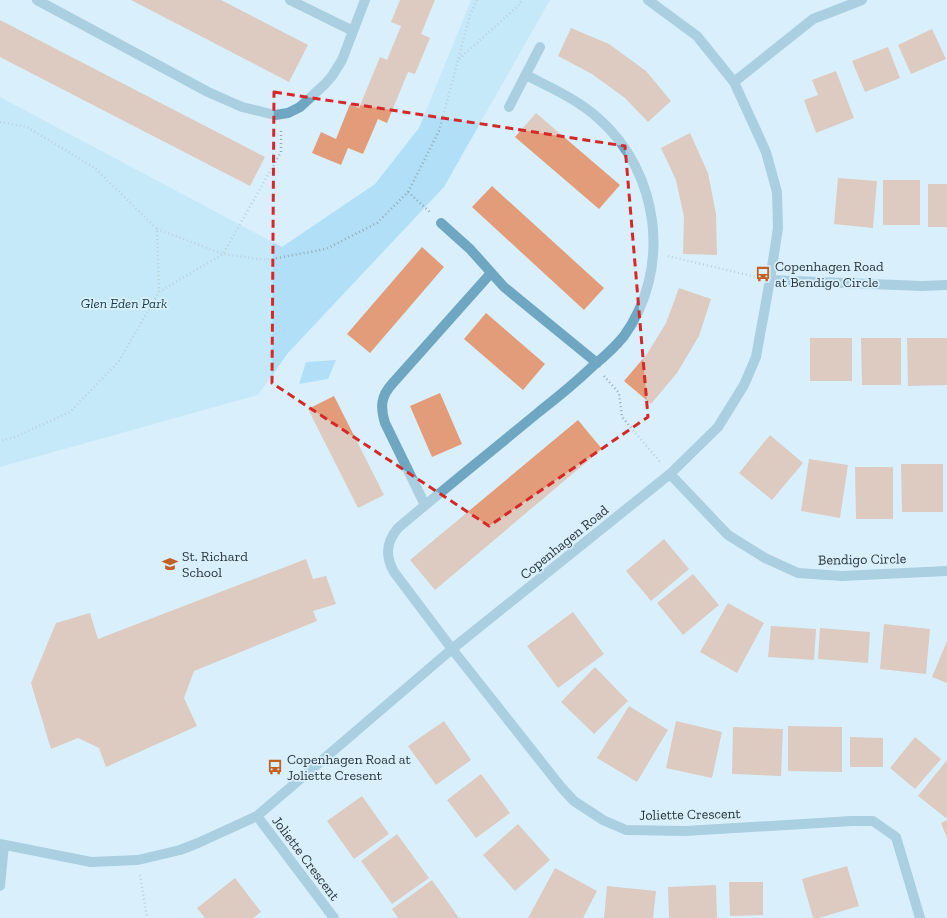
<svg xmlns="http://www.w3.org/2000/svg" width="947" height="918" viewBox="0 0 947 918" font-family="'Zilla Slab',serif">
  <rect width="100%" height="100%" fill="#d9f0fc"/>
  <!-- green -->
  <path fill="#b0dff7" d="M 471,0 L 550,0 L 444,187 L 288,353 L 258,395 L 0,467 L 0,97 L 282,247 L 375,184 L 419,128 Z
    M 336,360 L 328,379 L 299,384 L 306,362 Z"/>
  <!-- building -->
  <path fill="#e29c79" d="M 131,0 L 221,0 L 308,45 L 289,82 Z
    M 400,0 L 435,0 L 421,34 L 430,38 L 415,74 L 408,72 L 387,123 L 378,119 L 363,154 L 348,148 L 341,165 L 312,153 L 321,132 L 336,139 L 350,104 L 359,108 L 380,57 L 387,60 L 401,26 L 391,22 Z
    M 0,20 L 265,157 L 250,186 L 0,57 Z
    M 571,28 L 609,44 L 646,71 L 671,101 L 648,122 L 625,98 L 592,74 L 558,56 Z
    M 932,29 L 946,59 L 911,74 L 898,45 Z
    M 888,47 L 900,78 L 865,92 L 852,61 Z
    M 836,71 L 854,118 L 816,133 L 804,100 L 818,95 L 812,80 Z
    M 536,113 L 620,185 L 599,209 L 515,137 Z
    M 690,133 L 708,173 L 716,214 L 717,255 L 683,254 L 684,217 L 676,180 L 661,148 Z
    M 838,178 L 877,181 L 873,228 L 834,224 Z
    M 883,180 L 920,180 L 920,225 L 883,225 Z
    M 928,184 L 947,184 L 947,227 L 928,227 Z
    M 492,186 L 604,288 L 584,310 L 472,207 Z
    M 422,247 L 444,267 L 370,353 L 347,334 Z
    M 679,288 L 711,299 L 699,336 L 677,373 L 651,404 L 624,381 L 647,354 L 666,323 Z
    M 486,313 L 545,364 L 523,390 L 464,339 Z
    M 810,338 L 852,338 L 852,381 L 810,381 Z
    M 861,338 L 901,338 L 901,385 L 862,385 Z
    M 907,338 L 947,338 L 947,385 L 908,386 Z
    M 440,393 L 462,444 L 432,457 L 410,406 Z
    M 334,396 L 384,495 L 358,508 L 308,409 Z
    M 578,420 L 602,449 L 435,590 L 410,560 Z
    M 770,435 L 803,463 L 772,500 L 739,473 Z
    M 809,459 L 848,465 L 840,518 L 801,511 Z
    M 901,464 L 943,464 L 943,512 L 902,512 Z
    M 855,467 L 893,467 L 893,519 L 856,519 Z
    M 664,539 L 689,569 L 651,601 L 626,571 Z
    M 306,559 L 313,579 L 326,576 L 336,604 L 313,611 L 317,621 L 194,671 L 184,698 L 197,726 L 106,767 L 99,748 L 78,738 L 51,749 L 31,683 L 56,623 L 90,613 L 98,639 Z
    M 693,574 L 719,605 L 683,635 L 657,603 Z
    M 728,603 L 764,623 L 737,673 L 700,652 Z
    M 573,612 L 604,654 L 558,688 L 527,646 Z
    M 884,624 L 930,629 L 926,674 L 880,669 Z
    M 771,626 L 816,629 L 814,660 L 768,657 Z
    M 820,628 L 870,632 L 868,663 L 818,659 Z
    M 947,641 L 947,683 L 932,677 Z
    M 595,667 L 628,701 L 594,734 L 561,702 Z
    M 629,706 L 668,730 L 637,782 L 597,758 Z
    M 444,721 L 471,760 L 436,785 L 408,746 Z
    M 676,721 L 722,732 L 712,778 L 666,768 Z
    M 788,726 L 842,727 L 842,772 L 788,771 Z
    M 733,727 L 783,729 L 781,776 L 732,774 Z
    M 850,737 L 883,738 L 883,767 L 850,767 Z
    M 915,737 L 941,759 L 915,789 L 890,768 Z
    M 947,760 L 947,817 L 946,818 L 918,796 Z
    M 481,774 L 510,813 L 476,838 L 447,800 Z
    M 362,796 L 389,834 L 354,859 L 327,821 Z
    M 947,820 L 947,838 L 941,823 Z
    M 518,824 L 550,860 L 515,891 L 483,855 Z
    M 397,834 L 429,878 L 392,904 L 361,861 Z
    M 847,866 L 859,906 L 819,918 L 813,918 L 802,879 Z
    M 555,868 L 597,891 L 583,918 L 528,918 Z
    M 235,878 L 261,912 L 253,918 L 205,918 L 197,908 Z
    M 432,880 L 459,918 L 398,918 L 392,909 Z
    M 729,882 L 763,882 L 763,915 L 730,916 Z
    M 716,885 L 717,918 L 669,918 L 668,887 Z
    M 607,886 L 656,891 L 653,918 L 604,918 Z"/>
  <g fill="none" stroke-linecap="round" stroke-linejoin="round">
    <!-- path -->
    <path stroke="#98aab4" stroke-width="2.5" stroke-dasharray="1 3" stroke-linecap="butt" d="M 459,59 L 518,6 L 522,0
      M 0,122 L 27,127 L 95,168 L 157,229 L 159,292 L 119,361 L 70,412 L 15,437 L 0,441
      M 408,192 L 439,131 L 470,15 L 477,0
      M 157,229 L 223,254 L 281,152 L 281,129
      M 668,256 L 756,277
      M 159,292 L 223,254 L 266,260 L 326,249 L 377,223 L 408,192 L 431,213
      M 604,376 L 619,393 L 622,417 L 661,463
      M 140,875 L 147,918"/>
    <!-- minor -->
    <path stroke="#6fa6c2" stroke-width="10" d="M 37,0 L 208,92 L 242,107 L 275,115 L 288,113 L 300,107 L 325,84 L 332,76 L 342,60 L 365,0
      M 290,0 L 353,31
      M 526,75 C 551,88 577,99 598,118 C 660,172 672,269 624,336 C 615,347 604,357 593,366 C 576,382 558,397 540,411 C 493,450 445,488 398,528 C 386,542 385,556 394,572 L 452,649 L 561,787 L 574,801 L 603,820 L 626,830 L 685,831 L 852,821 L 873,821 L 883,828 L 896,837 L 920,918
      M 734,82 L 813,19 L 862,0
      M 509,107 L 540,47
      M 441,223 L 470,249 L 504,287 L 597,363
      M 770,280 L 922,286 L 947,285
      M 670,474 L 728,535 L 765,558 L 798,573 L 842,576 L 947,571
      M 425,505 L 385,423 C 380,407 381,396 392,384 L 491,273
      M 257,816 L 334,918
      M 0,844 L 91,862 L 138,860 L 180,850 L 198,843 L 257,816 L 452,649 L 670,474 L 718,427 L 744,385 L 756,357 L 770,280 L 778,228 L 777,192 L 766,152 L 734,82 L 697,36 L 648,0
      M 0,886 L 4,845"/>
  </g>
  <!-- marked area -->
  <path d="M0 0H947V918H0ZM 274,92 L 625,146 L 648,417 L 489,526 L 272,383 Z" fill="#d9f0fc" fill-opacity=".55" fill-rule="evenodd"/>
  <path fill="none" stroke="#d62828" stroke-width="3" stroke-dasharray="8 5" stroke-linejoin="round" d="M 274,92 L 625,146 L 648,417 L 489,526 L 272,383 Z"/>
  <!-- icons -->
  <defs>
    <symbol id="bus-bare" viewBox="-9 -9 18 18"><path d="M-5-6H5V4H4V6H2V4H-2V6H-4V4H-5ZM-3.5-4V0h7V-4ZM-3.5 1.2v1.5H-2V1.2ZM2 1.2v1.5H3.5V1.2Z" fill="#c36025" stroke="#d9f0fc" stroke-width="2.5" paint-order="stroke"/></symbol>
    <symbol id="school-bare" viewBox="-9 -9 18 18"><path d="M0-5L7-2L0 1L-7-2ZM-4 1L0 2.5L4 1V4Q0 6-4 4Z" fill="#c36025" stroke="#d9f0fc" stroke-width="2.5" paint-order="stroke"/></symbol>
  </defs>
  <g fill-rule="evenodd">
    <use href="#bus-bare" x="752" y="263" width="22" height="22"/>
    <use href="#school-bare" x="159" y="553" width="22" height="22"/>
    <use href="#bus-bare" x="264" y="756" width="22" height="22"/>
  </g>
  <g text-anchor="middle" stroke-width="3.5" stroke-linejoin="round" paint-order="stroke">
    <!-- poi labels -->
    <g font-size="14" fill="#2a353b" stroke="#d9f0fc" text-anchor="start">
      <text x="775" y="271">Copenhagen Road<tspan x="775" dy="16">at Bendigo Circle</tspan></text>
      <text x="182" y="561">St. Richard<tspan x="182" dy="16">School</tspan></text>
      <text x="287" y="764">Copenhagen Road at<tspan x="287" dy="16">Joliette Cresent</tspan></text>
    </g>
    <!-- park labels -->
    <g font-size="14" font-style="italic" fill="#163a4b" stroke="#d9f0fc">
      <text x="124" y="308">Glen Eden Park</text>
    </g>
    <!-- street labels -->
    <g font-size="14" fill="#2a353b" stroke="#d9f0fc">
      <text transform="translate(564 542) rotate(-39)" y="5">Copenhagen Road</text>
      <text transform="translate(862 559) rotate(-1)" y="5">Bendigo Circle</text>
      <text transform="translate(690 814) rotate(-1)" y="5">Joliette Crescent</text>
      <text transform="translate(306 858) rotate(53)" y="5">Joliette Crescent</text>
    </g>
  </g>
</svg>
